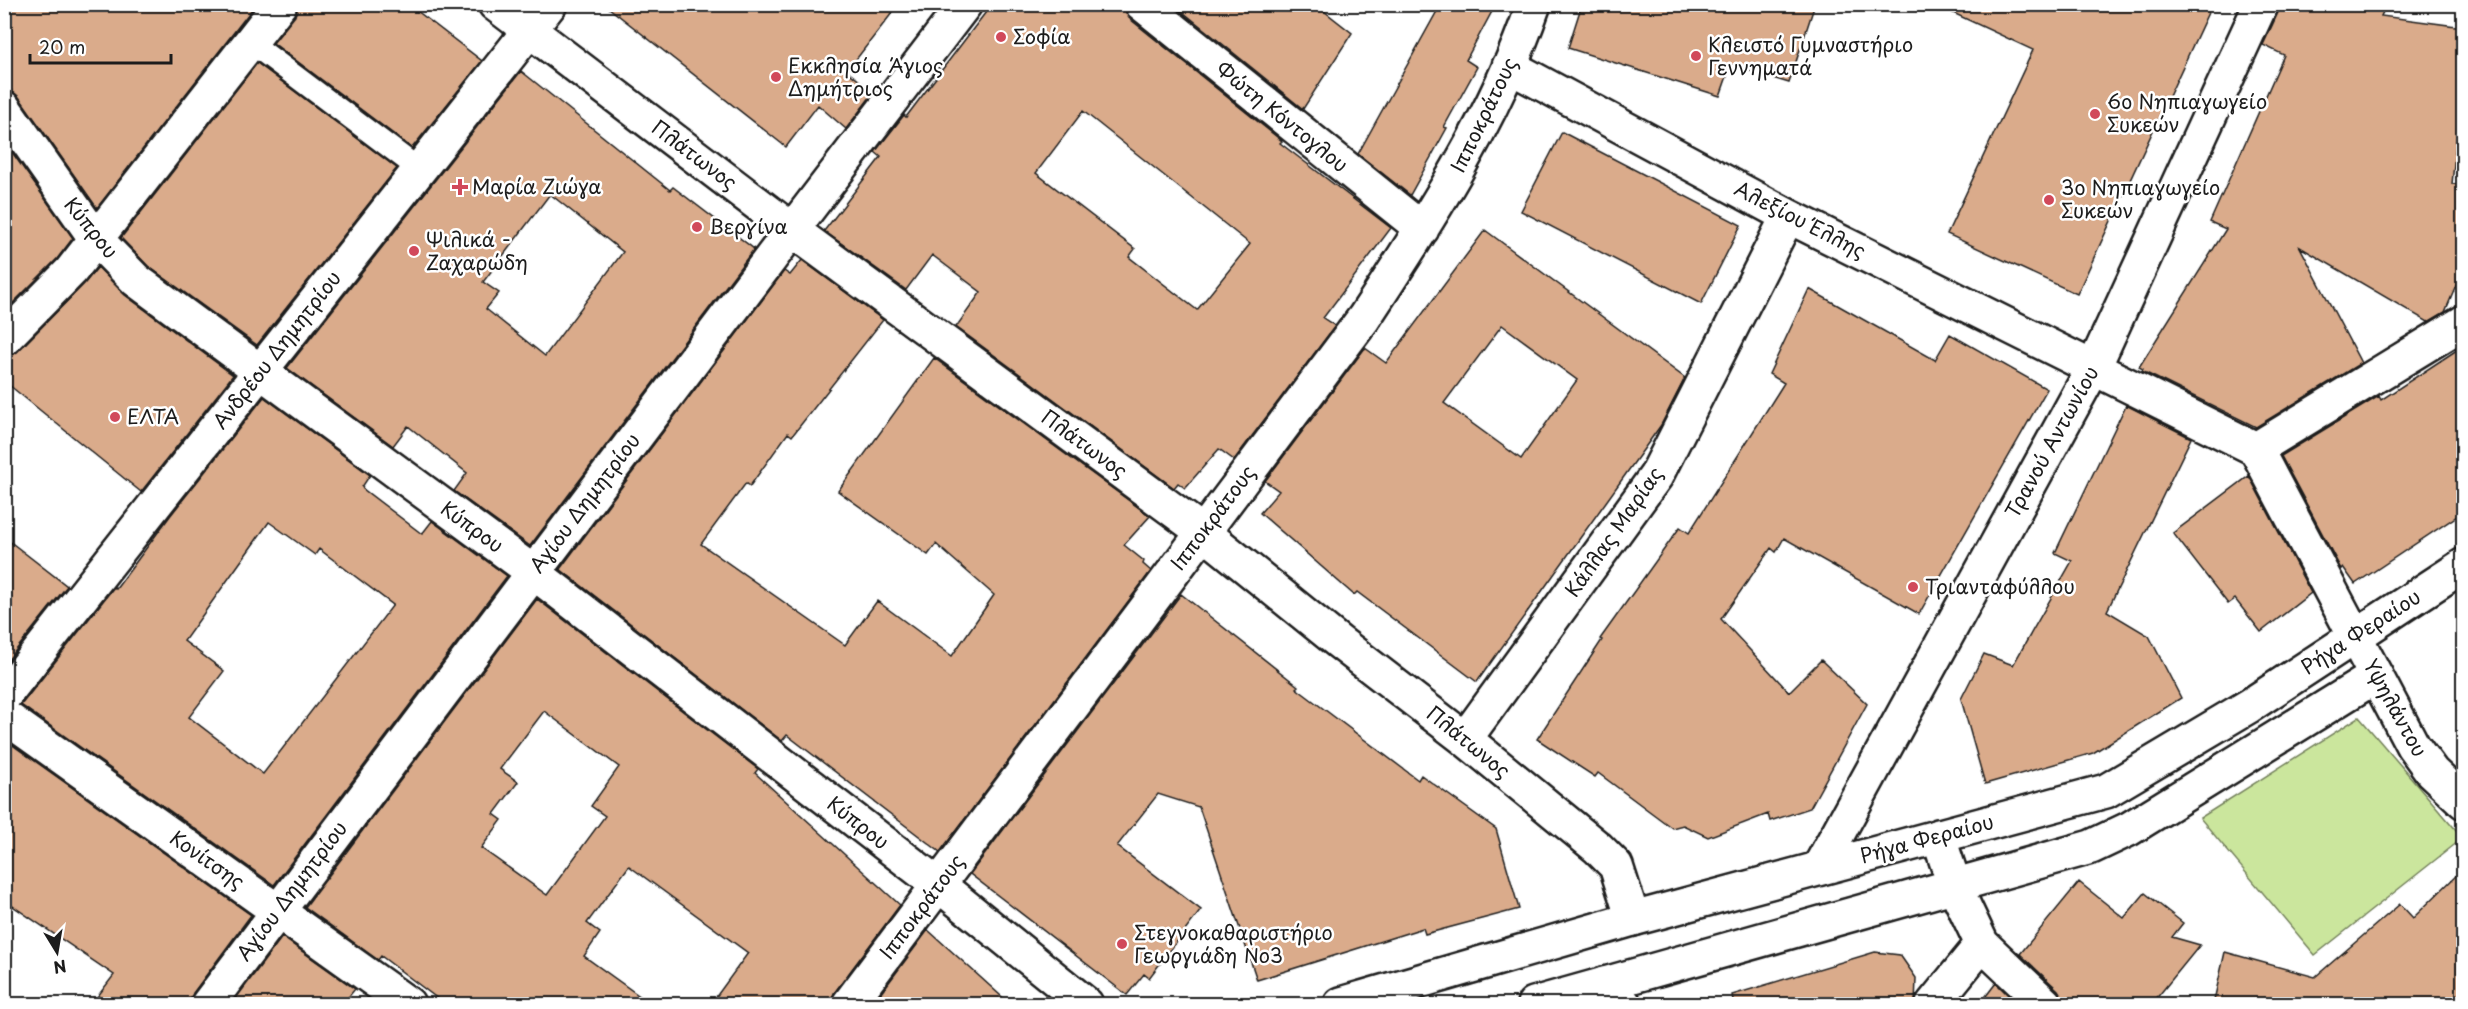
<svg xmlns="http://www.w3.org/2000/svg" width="2468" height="1009" viewBox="0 0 2468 1009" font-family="'Playpen Sans',sans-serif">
  <rect width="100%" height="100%" fill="#fff"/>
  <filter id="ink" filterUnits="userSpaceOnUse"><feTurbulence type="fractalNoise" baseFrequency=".0167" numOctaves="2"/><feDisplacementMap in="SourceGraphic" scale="12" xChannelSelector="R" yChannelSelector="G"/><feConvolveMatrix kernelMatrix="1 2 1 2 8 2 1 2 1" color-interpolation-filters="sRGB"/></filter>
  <g filter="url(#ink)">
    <!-- green -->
    <path fill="#cbe69d" stroke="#74815c" stroke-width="1.5" d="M 2359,717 L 2463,838 L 2315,955 L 2200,818 Z"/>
    <!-- building -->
    <path fill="#daab8b" stroke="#1c1c1c" stroke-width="1.5" fill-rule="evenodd" d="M 4,4 L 256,4 L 97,208 L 19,97 L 12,91 L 4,90 Z
      M 298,4 L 408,4 L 482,61 L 412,148 L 273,43 L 295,16 Z
      M 604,4 L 899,4 L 847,71 L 874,92 L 846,129 L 818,105 L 786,147 Z
      M 992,4 L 1123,4 L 1130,19 L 1282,141 L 1280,143 L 1391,228 L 1323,318 L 1335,326 L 1234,460 L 1219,449 L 1185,488 L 1178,483 L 1174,488 L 956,327 L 981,292 L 932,255 L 906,290 L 824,231 L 881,157 L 875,152 L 904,115 L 906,117 ZM 1083,111 L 1250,244 L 1197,310 L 1129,257 L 1135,249 L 1036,173 Z
      M 1173,4 L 1315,4 L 1352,33 L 1303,109 Z
      M 1441,4 L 1496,4 L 1466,60 L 1477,67 L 1444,127 L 1447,128 L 1410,195 L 1358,154 Z
      M 1582,4 L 1815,4 L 1789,83 L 1731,65 L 1720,96 L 1568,48 Z
      M 1934,4 L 2212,4 L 2077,294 L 1947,234 L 2033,50 Z
      M 2282,4 L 2387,4 L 2381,16 L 2463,27 L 2463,114 L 2459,113 L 2452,184 L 2463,185 L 2463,242 L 2461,274 L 2445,312 L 2428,322 L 2300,247 L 2361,363 L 2256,427 L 2142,371 L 2143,369 L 2139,367 L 2226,229 L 2210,222 L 2284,55 L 2263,45 Z
      M 257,63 L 397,168 L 257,345 L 148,266 L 121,238 Z
      M 521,71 L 670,190 L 673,187 L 754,249 L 530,546 L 454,491 L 467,473 L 408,426 L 393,446 L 287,368 ZM 550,194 L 623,252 L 545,356 L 486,309 L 499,293 L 483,282 Z
      M 1562,132 L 1741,225 L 1701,304 L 1521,211 Z
      M 4,141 L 73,238 L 57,259 L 4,312 Z
      M 1485,230 L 1685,378 L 1661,425 L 1477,682 L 1357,592 L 1354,595 L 1260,513 L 1279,491 L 1265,481 L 1365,348 L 1386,363 ZM 1502,325 L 1577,380 L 1521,459 L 1444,403 Z
      M 802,260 L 883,320 L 792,436 L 788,433 L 750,486 L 746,483 L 701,544 L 845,645 L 877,601 L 952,656 L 994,595 L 936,544 L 928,555 L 838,491 L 934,358 L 1150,516 L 1124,545 L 1144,561 L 1143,564 L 1151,571 L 940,852 L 787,735 L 782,741 L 560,569 L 784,271 L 790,275 Z
      M 98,267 L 125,295 L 233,375 L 141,492 L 4,381 L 4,357 L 17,352 L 84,284 Z
      M 1809,289 L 1935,360 L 1950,334 L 2047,389 L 1919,614 L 1784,538 L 1776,552 L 1771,548 L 1721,619 L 1789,692 L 1821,660 L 1867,704 L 1810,808 L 1770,821 L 1768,814 L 1708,837 L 1683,825 L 1672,828 L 1598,773 L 1595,777 L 1537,739 L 1602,640 L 1600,639 L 1680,527 L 1689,533 L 1784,383 L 1769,374 Z
      M 2463,346 L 2463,512 L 2355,584 L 2343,567 L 2341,569 L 2281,456 L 2379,396 L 2381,400 Z
      M 264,397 L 370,475 L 362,487 L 363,489 L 422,534 L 432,521 L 507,576 L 274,885 L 21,705 L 114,587 L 116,589 L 170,516 ZM 269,522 L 315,555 L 319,549 L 393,605 L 263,774 L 189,717 L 224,671 L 184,641 Z
      M 2126,405 L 2191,438 L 2107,611 L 2149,636 L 2181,698 L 2093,753 L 1985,784 L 1961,699 L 1984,654 L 2013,665 L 2072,561 L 2055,553 Z
      M 2249,476 L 2311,593 L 2261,632 L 2235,599 L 2228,604 L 2173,533 Z
      M 4,537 L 67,586 L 4,665 Z
      M 1181,594 L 1298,686 L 1296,688 L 1418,780 L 1421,775 L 1496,829 L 1519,909 L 1425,934 L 1423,928 L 1257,980 L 1199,807 L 1158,794 L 1117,846 L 1201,910 L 1149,978 L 1144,974 L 1127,995 L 970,874 Z
      M 537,599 L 758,769 L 755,773 L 900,905 L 834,993 L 831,1005 L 710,1005 L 748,953 L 629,866 L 587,923 L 600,933 L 584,956 L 652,1005 L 446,1005 L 381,956 L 378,960 L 305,907 ZM 544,711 L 619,767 L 591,806 L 605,816 L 547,895 L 481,848 L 502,820 L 494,814 L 518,782 L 500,769 Z
      M 4,739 L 251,915 L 193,993 L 190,1005 L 91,1005 L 114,975 L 4,900 Z
      M 2463,869 L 2463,1005 L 2213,1005 L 2225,952 L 2315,977 L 2400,904 L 2413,918 Z
      M 2079,882 L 2124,918 L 2145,893 L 2183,923 L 2172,937 L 2200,945 L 2151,1005 L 2063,1005 L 2063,998 L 2058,990 L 2020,954 Z
      M 928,930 L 1011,1005 L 872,1005 Z
      M 282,937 L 355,989 L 342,1005 L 231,1005 Z
      M 1875,952 L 1900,955 L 1916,978 L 1915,1005 L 1734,1005 L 1732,995 Z
      M 1996,983 L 2018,1005 L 1979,1005 Z"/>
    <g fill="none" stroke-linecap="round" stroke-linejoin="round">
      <defs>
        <path id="lane" d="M 250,42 L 420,170"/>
        <path id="street" d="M 495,4 L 792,230 L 1203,532 L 1339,642 L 1465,739 L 1598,848 L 1616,866 L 1633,919
          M 1142,4 L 1422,229
          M 1509,66 L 1788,216 L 2256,449 L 2464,322
          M 4,108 L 96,239 L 136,280 L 533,572 L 940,886 L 1086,1004
          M 4,339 L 71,271 L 280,4
          M 2256,449 L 2413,746 L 2432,772 L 2464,802
          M 4,696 L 550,4
          M 4,716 L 408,1004
          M 1465,739 L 1656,476 L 1788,216
          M 1938,836 L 1955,887 L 1982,944 L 2045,1004
          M 1819,868 L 2094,367 L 2261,4
          M 1604,984 L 1624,1004
          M 849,1004 L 1364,318 C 1430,218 1495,118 1534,4
          M 1933,1004 L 1982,944"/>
        <path id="secondary" d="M 208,1004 L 792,230 L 965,4
          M 1341,1004 L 1633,919 L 2106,791 L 2249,706 L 2464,565
          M 1534,1004 L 2091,847 L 2129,829 L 2376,676"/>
      </defs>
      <!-- lane casing -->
      <use href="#lane" stroke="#1c1c1c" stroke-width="26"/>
      <!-- street casing -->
      <use href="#street" stroke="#1c1c1c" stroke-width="38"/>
      <!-- secondary casing -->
      <use href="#secondary" stroke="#1c1c1c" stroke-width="38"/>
      <!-- lane -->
      <use href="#lane" stroke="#fff" stroke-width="21"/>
      <!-- street -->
      <use href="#street" stroke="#fff" stroke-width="33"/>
      <!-- secondary -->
      <use href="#secondary" stroke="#fff" stroke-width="33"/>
    </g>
  </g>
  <!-- markers -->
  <g fill="#d1495b" stroke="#fff" stroke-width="2">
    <circle cx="1001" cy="37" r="6"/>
    <circle cx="1696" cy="56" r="6"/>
    <circle cx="776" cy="77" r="6"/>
    <circle cx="2095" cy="114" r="6"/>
    <path d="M457 178h6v6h6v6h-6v6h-6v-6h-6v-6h6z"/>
    <circle cx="2049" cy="200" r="6"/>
    <circle cx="697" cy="227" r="6"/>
    <circle cx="414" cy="251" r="6"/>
    <circle cx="115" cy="417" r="6"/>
    <circle cx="1913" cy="587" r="6"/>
    <circle cx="1122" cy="944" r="6"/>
  </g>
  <g text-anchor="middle" stroke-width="5" stroke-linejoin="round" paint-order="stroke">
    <!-- poi labels -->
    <g font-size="20" fill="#1c1c1c" stroke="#fff" text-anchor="start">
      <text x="1013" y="44">Σοφία</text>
      <text x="1708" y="52">Κλειστό Γυμναστήριο<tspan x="1708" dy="23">Γεννηματά</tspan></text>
      <text x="788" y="73">Εκκλησία Άγιος<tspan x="788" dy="23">Δημήτριος</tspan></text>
      <text x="2107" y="109">6ο Νηπιαγωγείο<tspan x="2107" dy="23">Συκεών</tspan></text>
      <text x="472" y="194">Μαρία Ζιώγα</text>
      <text x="2061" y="195">3ο Νηπιαγωγείο<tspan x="2061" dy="23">Συκεών</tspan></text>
      <text x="709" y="234">Βεργίνα</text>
      <text x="426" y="247">Ψιλικά -<tspan x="426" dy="23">Ζαχαρώδη</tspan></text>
      <text x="127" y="424">ΕΛΤΑ</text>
      <text x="1925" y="594">Τριανταφύλλου</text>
      <text x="1134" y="940">Στεγνοκαθαριστήριο<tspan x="1134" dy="23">Γεωργιάδη Νο3</tspan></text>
    </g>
    <!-- street labels -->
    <g font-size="20" fill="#1c1c1c" stroke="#fff">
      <text transform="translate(1484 115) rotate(-64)" y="7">Ιπποκράτους</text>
      <text transform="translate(1282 117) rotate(39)" y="7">Φώτη Κόντογλου</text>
      <text transform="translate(694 155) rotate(37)" y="7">Πλάτωνος</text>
      <text transform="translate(1800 220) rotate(27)" y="7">Αλεξίου Έλλης</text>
      <text transform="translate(91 228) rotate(51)" y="7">Κύπρου</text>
      <text transform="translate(277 350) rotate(-52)" y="7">Ανδρέου Δημητρίου</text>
      <text transform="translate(2052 442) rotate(-61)" y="7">Τρανού Αντωνίου</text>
      <text transform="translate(1084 444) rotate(36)" y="7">Πλάτωνος</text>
      <text transform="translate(585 503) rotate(-53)" y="7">Αγίου Δημητρίου</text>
      <text transform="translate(1213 518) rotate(-53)" y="7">Ιπποκράτους</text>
      <text transform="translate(472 527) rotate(36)" y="7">Κύπρου</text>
      <text transform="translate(1614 532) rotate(-55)" y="7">Κάλλας Μαρίας</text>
      <text transform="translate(2361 632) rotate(-33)" y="7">Ρήγα Φεραίου</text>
      <text transform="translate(2395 708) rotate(61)" y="7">Υψηλάντου</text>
      <text transform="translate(1468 742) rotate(39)" y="7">Πλάτωνος</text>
      <text transform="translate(858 823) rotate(38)" y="7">Κύπρου</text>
      <text transform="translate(1927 839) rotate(-15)" y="7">Ρήγα Φεραίου</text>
      <text transform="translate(207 860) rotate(35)" y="7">Κονίτσης</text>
      <text transform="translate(292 891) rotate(-53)" y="7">Αγίου Δημητρίου</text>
      <text transform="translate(922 907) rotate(-53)" y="7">Ιπποκράτους</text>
    </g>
  </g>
  <!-- margin -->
  <rect width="2468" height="1009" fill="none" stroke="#fff" stroke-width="24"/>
  <rect x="12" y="12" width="2444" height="985" fill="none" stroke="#1c1c1c" stroke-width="2" filter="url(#ink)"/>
  <!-- north arrow -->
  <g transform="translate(57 952) rotate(169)" stroke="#ffffff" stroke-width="4.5" paint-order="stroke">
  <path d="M0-4.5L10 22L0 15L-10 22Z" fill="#1c1c1c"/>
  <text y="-9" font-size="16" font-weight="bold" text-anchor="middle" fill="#1c1c1c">N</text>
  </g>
  <!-- scale -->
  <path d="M30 54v9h141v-9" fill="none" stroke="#1c1c1c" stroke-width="3"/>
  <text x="39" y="54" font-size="18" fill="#1c1c1c" stroke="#ffffff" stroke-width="4.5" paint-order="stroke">20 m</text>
</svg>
